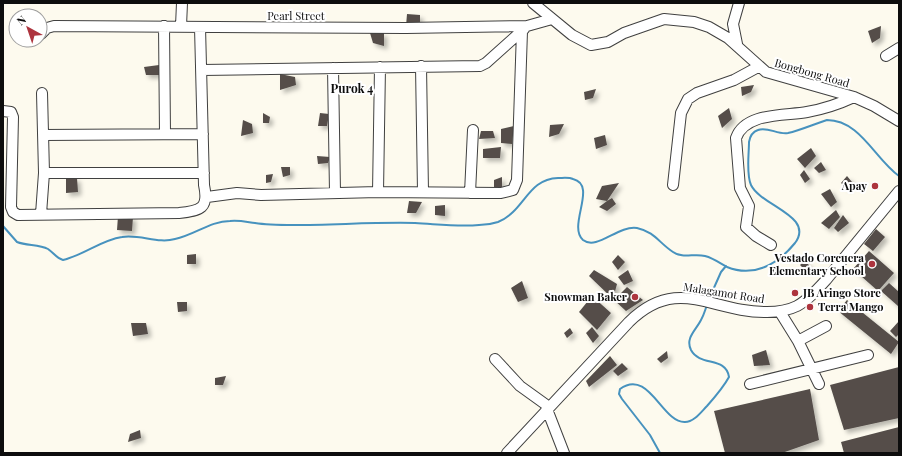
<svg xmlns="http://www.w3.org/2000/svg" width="902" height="456" viewBox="0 0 902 456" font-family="'Playfair Display',serif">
  <defs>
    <filter id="shadow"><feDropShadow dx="3.5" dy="3.5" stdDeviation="2" flood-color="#0004"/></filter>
  </defs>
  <rect width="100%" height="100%" fill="#fdfaee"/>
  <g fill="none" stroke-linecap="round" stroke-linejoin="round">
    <!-- stream -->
    <path stroke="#4792be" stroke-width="2" d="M 3,226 L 17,242 C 27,246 39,244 48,249 C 54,253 56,258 63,260 C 84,255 101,240 122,237 C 140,234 158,244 175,239 C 195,235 210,221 230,221 C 239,220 247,222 255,223 C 267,225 281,225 294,225 C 334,225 375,222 415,223 C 436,224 458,227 479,225 C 485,225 492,224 498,222 C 525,211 527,179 558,178 C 563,178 569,177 573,179 C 598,185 567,226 583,240 C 597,251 618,225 637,228 C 655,232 659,243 673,252 C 683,259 694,253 705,256 C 713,258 720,263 727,267 C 754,278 778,264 795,243 C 815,216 761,206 751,185 C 746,174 749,154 749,142 C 750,136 752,132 758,130 C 767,126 778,135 788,133 C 801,130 814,124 827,120 C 860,120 875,159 899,176
      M 709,299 L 721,272 L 726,266
      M 660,453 L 650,435 L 622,399 L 619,394 L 620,389 C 649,368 662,423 685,422 C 694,422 701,412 707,406 C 715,397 723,388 729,377 C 726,356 700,367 691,350 C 685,338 696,330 701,320 C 704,315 705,310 707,305"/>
  </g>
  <!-- building -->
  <path fill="#544e4a" filter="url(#shadow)" d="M 407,14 L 420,15 L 420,27 L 406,26 Z
    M 881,26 L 880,38 L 872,43 L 868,31 Z
    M 370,33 L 384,33 L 384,46 L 373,43 Z
    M 159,65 L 159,75 L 146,75 L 144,67 Z
    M 788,68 L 802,69 L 800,76 L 787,73 Z
    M 280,74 L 295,77 L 296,85 L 280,90 Z
    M 754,85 L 751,92 L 742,96 L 741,87 Z
    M 596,89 L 593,98 L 585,100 L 584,92 Z
    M 729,108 L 732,119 L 722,128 L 718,116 Z
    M 263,113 L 270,117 L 269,123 L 263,123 Z
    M 320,113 L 329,114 L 327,126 L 318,126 Z
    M 243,120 L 252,124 L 253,133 L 241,136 Z
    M 564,124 L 559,134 L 549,137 L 550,125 Z
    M 514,126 L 512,144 L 501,143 L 501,129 Z
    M 481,131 L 493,131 L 495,138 L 479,139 Z
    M 605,135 L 607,145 L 596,149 L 594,138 Z
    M 501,147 L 500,158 L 483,158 L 483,149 Z
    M 811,148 L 816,156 L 805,168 L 797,159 Z
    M 317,156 L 330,157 L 328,163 L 318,164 Z
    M 821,162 L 826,170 L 819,173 L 814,168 Z
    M 281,167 L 290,167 L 290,175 L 283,177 Z
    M 804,170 L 810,179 L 805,183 L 800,175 Z
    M 273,174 L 271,182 L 266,183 L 266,175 Z
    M 847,176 L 852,182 L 847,188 L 841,183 Z
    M 502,177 L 502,189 L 494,191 L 494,180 Z
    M 77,178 L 78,192 L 66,193 L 66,179 Z
    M 619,183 L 607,201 L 612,198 L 616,204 L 607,211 L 599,207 L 607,201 L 596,199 L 602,186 Z
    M 830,189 L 837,202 L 831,207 L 821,194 Z
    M 409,201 L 422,202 L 416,213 L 407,213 Z
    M 445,205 L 445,216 L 435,215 L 435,206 Z
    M 836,210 L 840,217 L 829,229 L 821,223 Z
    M 843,215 L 849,223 L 838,232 L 834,228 Z
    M 118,216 L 133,217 L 132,231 L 117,230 Z
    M 876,229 L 885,237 L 873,251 L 864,244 Z
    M 869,251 L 894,273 L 878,291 L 853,269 Z
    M 196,254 L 196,264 L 187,264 L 187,255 Z
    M 618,255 L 625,262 L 618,270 L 612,262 Z
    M 805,260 L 811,268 L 805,270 L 800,265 Z
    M 594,270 L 617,284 L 613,299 L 589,276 Z
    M 628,270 L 633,281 L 624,285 L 618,277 Z
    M 522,281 L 528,298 L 518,302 L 511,288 Z
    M 889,283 L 899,292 L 898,306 L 881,291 Z
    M 627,287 L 643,300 L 626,311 L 614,300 Z
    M 592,296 L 611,313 L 597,330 L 579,312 Z
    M 847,300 L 899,342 L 891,354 L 838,311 Z
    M 177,302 L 187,302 L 187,311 L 178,312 Z
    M 899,321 L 899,334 L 896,337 L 890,331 Z
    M 131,323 L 146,323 L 148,334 L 133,336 Z
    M 592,327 L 599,336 L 593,343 L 586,333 Z
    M 570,328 L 573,333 L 567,338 L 564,333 Z
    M 766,350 L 770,365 L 754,366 L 752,355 Z
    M 667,351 L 668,358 L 661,363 L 657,359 Z
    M 610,356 L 617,365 L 589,387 L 586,381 Z
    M 622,363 L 628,369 L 618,376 L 613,371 Z
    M 899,367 L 899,418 L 844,430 L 830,385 Z
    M 226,376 L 223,385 L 215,385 L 215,378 Z
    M 810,389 L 819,440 L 782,453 L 725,453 L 714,411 Z
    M 899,427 L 899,453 L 844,453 L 841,442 Z
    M 140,430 L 141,438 L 128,442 L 130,434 Z"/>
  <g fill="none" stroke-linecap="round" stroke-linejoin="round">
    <defs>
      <path id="minor" d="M 533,3 L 572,35 L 591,45 L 608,42 L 624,33 L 664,19 L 694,22 L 709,27 L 728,38 L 766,72 L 854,97 L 874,106 L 899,121
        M 164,26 L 165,134
        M 181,26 L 182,3
        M 41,34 L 47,28 L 54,26 L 406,28 L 527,26 L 552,19
        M 737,44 L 733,24 L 739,3
        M 886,56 L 899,48
        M 421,66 L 423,192
        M 333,68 L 335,193
        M 202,70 L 480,66 L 486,63 L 524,29
        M 3,111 L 11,112 L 13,117 L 11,207 L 13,212 L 18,215 L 179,213 C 201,211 209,208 204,185 L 200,27
        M 43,135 L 203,134
        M 44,173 L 204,173
        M 673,185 L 681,113 L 688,99 L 697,93 L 734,80 L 758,67
        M 378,192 L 380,67
        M 470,193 L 473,130
        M 207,197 L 237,193 L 261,195 L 378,192 L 501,193 L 513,190 L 517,180 L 522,31
        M 41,214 L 44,173 L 42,93
        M 771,245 L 756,236 L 746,227 L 749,206 L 740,188 L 736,138 C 745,112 786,116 807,112 C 824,109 839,104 854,97
        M 780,312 L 798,341 L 819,384
        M 798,341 L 826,326
        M 495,359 L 520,386 L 545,404 L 564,453
        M 750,384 L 868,355
        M 507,453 L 629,322 C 678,274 712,313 767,312 C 777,312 787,311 797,306 C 808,300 817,290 826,280 L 899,191"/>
    </defs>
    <!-- minor casing -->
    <use href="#minor" stroke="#404040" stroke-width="12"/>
    <!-- minor -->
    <use href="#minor" stroke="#fff" stroke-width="10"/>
  </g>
  <!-- markers -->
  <g fill="#ad343e" stroke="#fff" stroke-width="1.5">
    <circle cx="875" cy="186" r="4"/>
    <circle cx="872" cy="264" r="4"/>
    <circle cx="795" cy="293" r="4"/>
    <circle cx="635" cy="297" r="4"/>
    <circle cx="810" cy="307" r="4"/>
  </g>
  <g text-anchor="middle" stroke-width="4" stroke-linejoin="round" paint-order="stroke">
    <!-- street labels -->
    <g font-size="11" fill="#0d0d0d" stroke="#fff">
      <text x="296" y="20">Pearl Street</text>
      <text transform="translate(812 73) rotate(16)" y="4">Bongbong Road</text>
      <text transform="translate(724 293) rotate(9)" y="4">Malagamot Road</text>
    </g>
    <!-- poi labels -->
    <g font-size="11" font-weight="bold" fill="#0d0d0d" stroke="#fff" text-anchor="end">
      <text x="867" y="190">Apay</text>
      <text x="864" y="262">Vestado Corcuera<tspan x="864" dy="13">Elementary School</tspan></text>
      <text x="803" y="297" text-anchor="start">JB Aringo Store</text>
      <text x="627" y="301">Snowman Baker</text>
      <text x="818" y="311" text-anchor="start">Terra Mango</text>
    </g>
    <!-- neighbourhood labels -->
    <g font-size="12" font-weight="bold" fill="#0d0d0d" stroke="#fff">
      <text x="352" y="93">Purok 4</text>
    </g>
  </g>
  <!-- border -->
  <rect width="902" height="456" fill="none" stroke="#0d0d0d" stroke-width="8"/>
  <!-- north arrow -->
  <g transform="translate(28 28) rotate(320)"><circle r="19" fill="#ffffff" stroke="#9e9e9e"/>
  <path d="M0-3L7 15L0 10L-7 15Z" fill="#ad343e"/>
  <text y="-6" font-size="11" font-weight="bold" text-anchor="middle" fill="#0d0d0d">N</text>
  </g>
</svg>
